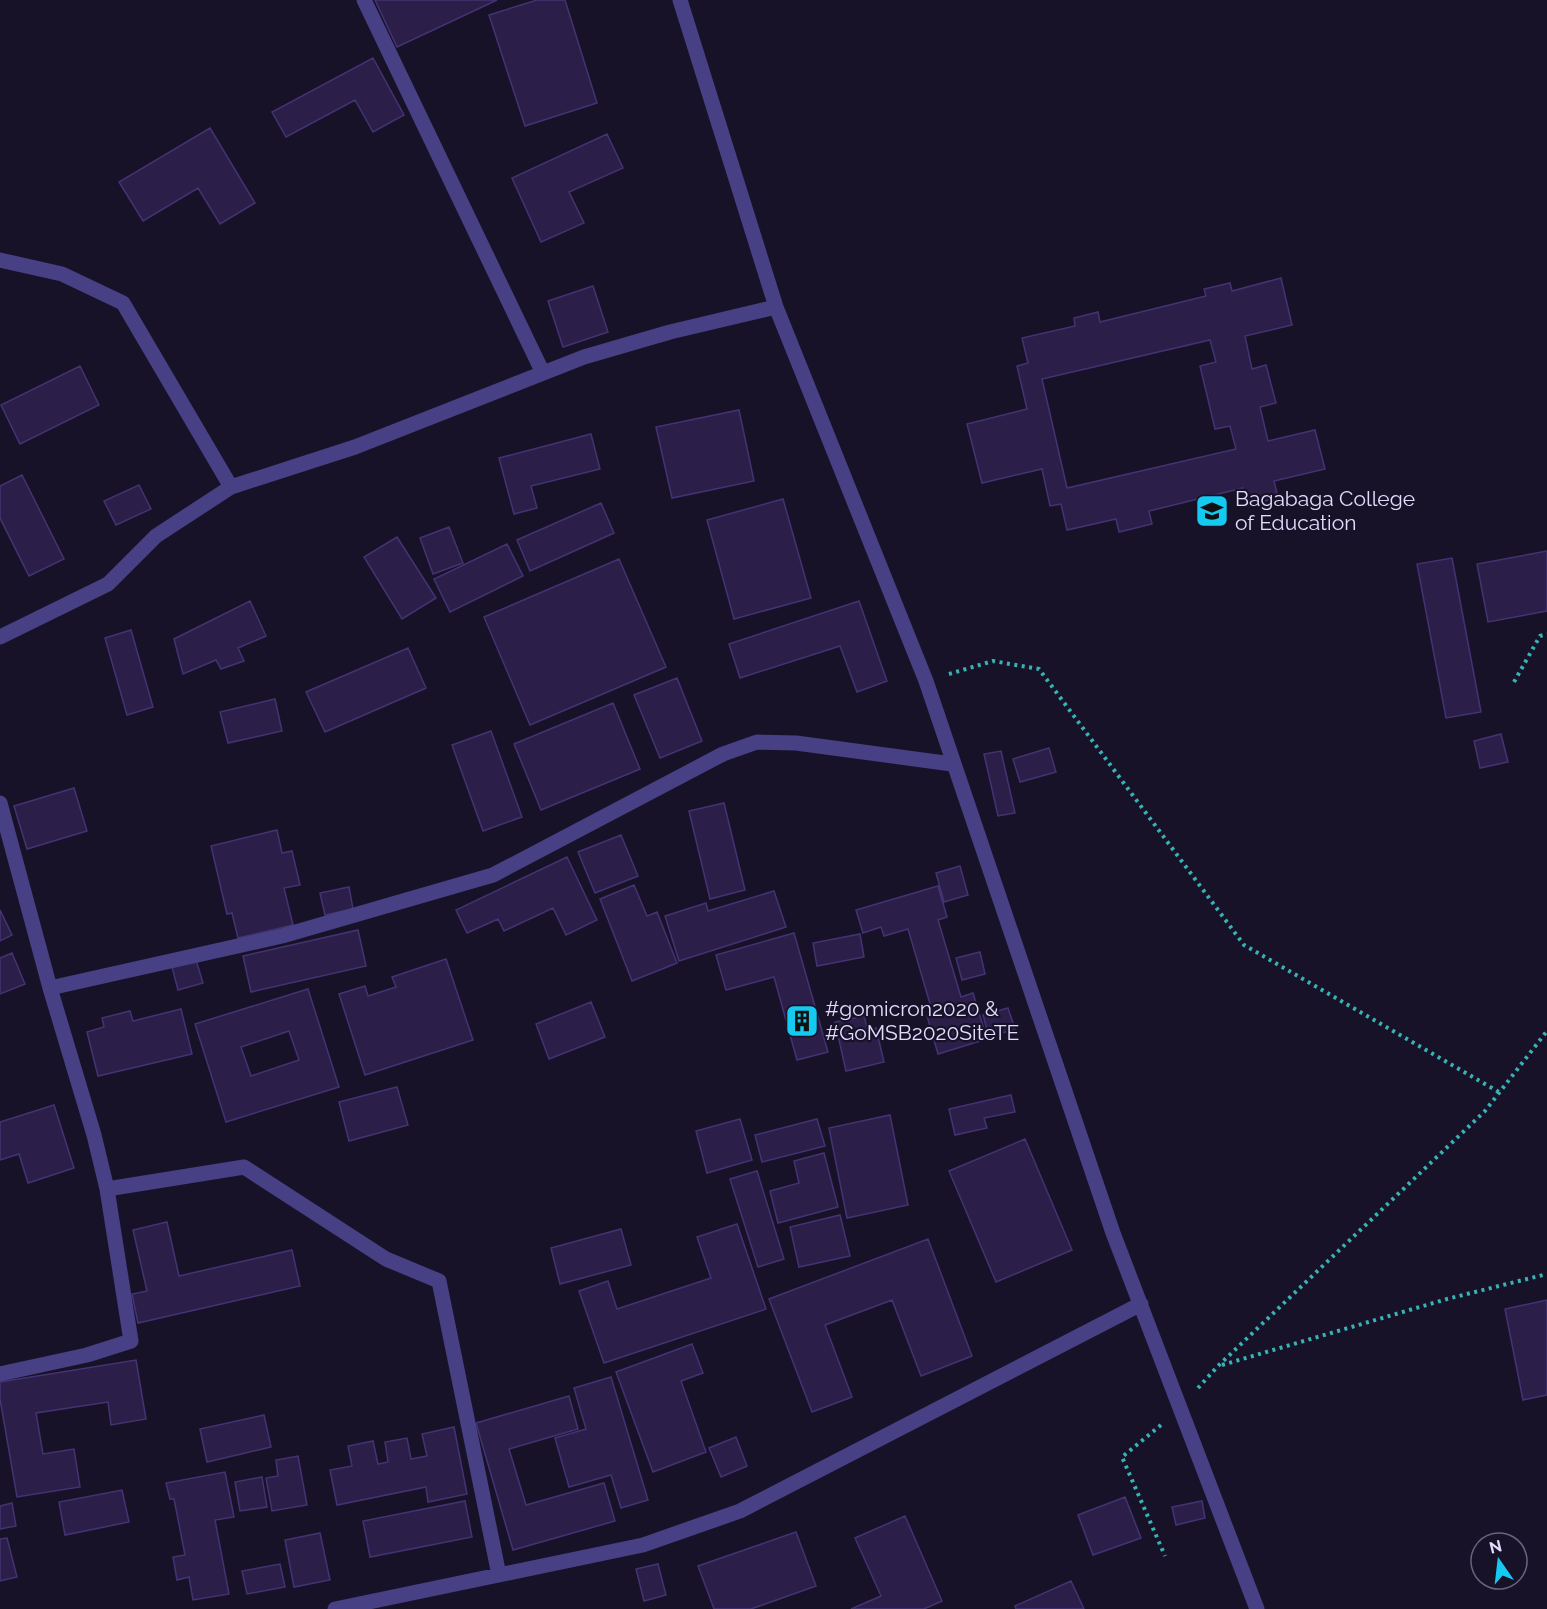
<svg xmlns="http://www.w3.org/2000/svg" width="1547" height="1609" viewBox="0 0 1547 1609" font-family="Raleway,sans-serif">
  <rect width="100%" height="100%" fill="#181229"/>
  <!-- building -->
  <path fill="#2b1f49" stroke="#443373" stroke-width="1.5" fill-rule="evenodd" d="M 375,0 L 497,0 L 397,47 Z
    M 537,0 L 565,0 L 597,103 L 525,126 L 489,15 Z
    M 373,58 L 404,115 L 373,132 L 355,100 L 286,137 L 272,112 Z
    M 210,128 L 255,203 L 220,224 L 198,188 L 143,221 L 119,182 Z
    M 607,134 L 623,168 L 569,192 L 584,223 L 541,242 L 512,178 Z
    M 1281,278 L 1292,325 L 1245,336 L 1252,369 L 1266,365 L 1276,403 L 1260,407 L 1268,441 L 1315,430 L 1325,469 L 1274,481 L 1278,498 L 1247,505 L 1243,488 L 1149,511 L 1152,524 L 1119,532 L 1116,519 L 1067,530 L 1061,504 L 1050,506 L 1042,469 L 982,483 L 967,424 L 1027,409 L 1017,366 L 1028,363 L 1022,338 L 1075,326 L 1074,318 L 1098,312 L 1100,322 L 1206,296 L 1204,289 L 1230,283 L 1232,291 ZM 1210,340 L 1216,362 L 1200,366 L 1215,429 L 1230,426 L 1236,449 L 1067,488 L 1042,379 Z
    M 593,286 L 608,332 L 563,347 L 548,301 Z
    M 80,366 L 99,405 L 20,444 L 1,405 Z
    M 739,410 L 754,481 L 672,498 L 656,427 Z
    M 591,434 L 600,469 L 531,486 L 537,508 L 514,514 L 499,458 Z
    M 22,475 L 64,559 L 29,576 L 0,518 L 0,486 Z
    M 139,485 L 151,509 L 116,525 L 104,501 Z
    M 783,499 L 811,598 L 734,619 L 707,520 Z
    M 601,503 L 614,533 L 530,571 L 517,540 Z
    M 449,527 L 463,563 L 433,574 L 420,538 Z
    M 397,537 L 436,598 L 402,619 L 364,557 Z
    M 507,544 L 523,576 L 450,612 L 434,579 Z
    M 1547,551 L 1547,611 L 1488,622 L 1477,564 Z
    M 1452,558 L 1481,712 L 1446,718 L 1417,564 Z
    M 619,559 L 666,667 L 530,725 L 484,617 Z
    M 250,601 L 266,636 L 238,648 L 244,661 L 221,669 L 216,660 L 183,674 L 174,639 Z
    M 859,601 L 887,681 L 857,692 L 840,646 L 740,678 L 729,644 Z
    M 131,630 L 153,707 L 127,715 L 105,638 Z
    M 408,648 L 426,688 L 325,732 L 306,692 Z
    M 677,678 L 702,741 L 660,758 L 634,695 Z
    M 275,699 L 282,731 L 228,743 L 220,712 Z
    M 613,703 L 640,769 L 541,810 L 514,744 Z
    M 491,731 L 522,817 L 483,831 L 452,745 Z
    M 1501,734 L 1508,762 L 1480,768 L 1474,741 Z
    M 1049,748 L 1056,772 L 1020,782 L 1013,759 Z
    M 1001,751 L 1015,813 L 998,816 L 984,754 Z
    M 74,788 L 87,831 L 27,849 L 14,806 Z
    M 724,803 L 745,890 L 710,899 L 689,811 Z
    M 277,830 L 282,853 L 292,851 L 300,885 L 284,888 L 293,925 L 238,938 L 232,913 L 227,914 L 211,846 Z
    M 621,835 L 638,876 L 595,893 L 578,852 Z
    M 567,857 L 597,920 L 566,935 L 553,908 L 504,931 L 498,919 L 467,933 L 456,910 Z
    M 960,866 L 968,895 L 944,902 L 936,873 Z
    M 634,885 L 647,916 L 657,912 L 677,963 L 632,981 L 600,899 Z
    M 938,886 L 947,917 L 938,920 L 961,997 L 973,993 L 987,1039 L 938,1054 L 927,1016 L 933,1014 L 908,929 L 884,936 L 881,927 L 863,933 L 856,910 Z
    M 349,887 L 353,909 L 325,915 L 320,893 Z
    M 774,891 L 786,927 L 679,961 L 665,916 L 706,903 L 708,911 Z
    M 0,910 L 12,935 L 0,941 Z
    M 358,930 L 366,966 L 251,992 L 243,956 Z
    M 794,933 L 828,1052 L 797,1060 L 774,977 L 726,990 L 716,955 Z
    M 860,934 L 864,957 L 817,966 L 813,943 Z
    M 980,952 L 985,974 L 962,980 L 956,958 Z
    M 12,953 L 25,984 L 0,994 L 0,958 Z
    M 446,959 L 473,1040 L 365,1075 L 339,994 L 365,986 L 368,996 L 396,987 L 392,977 Z
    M 196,960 L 203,983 L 178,990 L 172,967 Z
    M 308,989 L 339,1087 L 226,1122 L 195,1024 ZM 289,1031 L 299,1060 L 251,1076 L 241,1047 Z
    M 591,1002 L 605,1037 L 549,1059 L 536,1024 Z
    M 1008,1008 L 1015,1029 L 989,1037 L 983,1015 Z
    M 181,1009 L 192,1054 L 98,1076 L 87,1032 L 104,1027 L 102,1018 L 130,1011 L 133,1021 Z
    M 864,1016 L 868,1031 L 876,1028 L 884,1062 L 846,1071 L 835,1022 Z
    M 397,1087 L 408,1125 L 349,1141 L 339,1102 Z
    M 1011,1095 L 1015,1112 L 984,1118 L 987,1128 L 955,1135 L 949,1109 Z
    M 54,1105 L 74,1168 L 28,1183 L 19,1154 L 0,1160 L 0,1122 Z
    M 890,1115 L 908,1205 L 847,1218 L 829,1128 Z
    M 740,1119 L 752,1160 L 707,1173 L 696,1131 Z
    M 817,1119 L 825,1146 L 762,1162 L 755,1135 Z
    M 1025,1139 L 1072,1250 L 996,1282 L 949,1171 Z
    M 824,1153 L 838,1207 L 778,1223 L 770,1191 L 799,1183 L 794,1161 Z
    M 757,1171 L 784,1259 L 758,1267 L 730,1179 Z
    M 840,1215 L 850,1256 L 799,1267 L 790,1227 Z
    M 167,1222 L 179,1276 L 292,1250 L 300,1286 L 138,1323 L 132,1294 L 147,1291 L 133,1230 Z
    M 737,1224 L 766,1309 L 604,1363 L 579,1291 L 608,1281 L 617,1309 L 711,1278 L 697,1237 Z
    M 621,1229 L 631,1265 L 560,1284 L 551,1248 Z
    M 928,1239 L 972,1356 L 921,1376 L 892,1300 L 825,1325 L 852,1397 L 812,1412 L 769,1299 Z
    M 1547,1300 L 1547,1395 L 1523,1400 L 1505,1309 Z
    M 692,1344 L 703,1373 L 681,1381 L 706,1452 L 653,1472 L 616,1372 Z
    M 136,1360 L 146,1419 L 111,1425 L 108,1402 L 36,1413 L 43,1454 L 74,1449 L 80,1487 L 17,1497 L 0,1399 L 0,1382 Z
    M 611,1377 L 648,1500 L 621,1508 L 611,1475 L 569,1487 L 555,1438 L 586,1429 L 574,1388 Z
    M 569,1396 L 578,1429 L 509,1449 L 526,1505 L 604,1483 L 615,1521 L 513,1550 L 476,1423 Z
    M 264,1415 L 271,1447 L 207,1462 L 200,1429 Z
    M 454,1427 L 467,1494 L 428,1502 L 426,1487 L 337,1505 L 330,1470 L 352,1466 L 348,1446 L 373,1441 L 378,1464 L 388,1462 L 385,1442 L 407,1438 L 411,1459 L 427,1456 L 422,1434 Z
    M 736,1437 L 747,1466 L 721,1477 L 709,1448 Z
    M 298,1456 L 307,1505 L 272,1511 L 266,1478 L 278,1476 L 276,1460 Z
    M 225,1472 L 234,1517 L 215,1520 L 229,1594 L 193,1600 L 189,1577 L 177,1580 L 173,1557 L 185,1555 L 174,1499 L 170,1499 L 166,1483 Z
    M 262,1477 L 267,1507 L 240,1511 L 235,1482 Z
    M 122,1490 L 129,1522 L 65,1535 L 59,1502 Z
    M 1125,1497 L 1141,1538 L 1093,1555 L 1078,1515 Z
    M 465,1501 L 472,1537 L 370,1557 L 363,1521 Z
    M 1202,1501 L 1205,1518 L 1176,1525 L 1172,1507 Z
    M 12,1503 L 16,1526 L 0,1529 L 0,1506 Z
    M 905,1516 L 942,1601 L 924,1609 L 851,1609 L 881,1596 L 855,1538 Z
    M 796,1532 L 816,1586 L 751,1609 L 714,1609 L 698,1566 Z
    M 320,1533 L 330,1580 L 294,1587 L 285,1540 Z
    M 7,1538 L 17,1577 L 0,1581 L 0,1539 Z
    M 280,1564 L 285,1587 L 247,1594 L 242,1571 Z
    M 658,1564 L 666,1595 L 644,1601 L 636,1569 Z
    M 1071,1581 L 1084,1609 L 1016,1609 L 1015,1606 Z"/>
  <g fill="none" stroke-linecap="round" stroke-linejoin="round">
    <!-- path -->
    <path stroke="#38b3b4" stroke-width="4" stroke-dasharray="3 4.5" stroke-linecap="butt" d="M 949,674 L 993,661 L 1039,669 L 1244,945 L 1499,1092
      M 1514,682 L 1540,636 L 1547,634
      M 1222,1365 L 1447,1299 L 1547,1274
      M 1198,1388 L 1218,1366 L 1485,1111 L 1547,1031
      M 1161,1425 L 1122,1457 L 1165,1556"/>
    <!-- street -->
    <path stroke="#484085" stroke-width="15" d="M 364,0 L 543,373
      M 680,0 L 776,307
      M 0,260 L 62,274 L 123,303 L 231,487
      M 0,637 L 108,584 L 156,536 L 231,487 L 355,447 L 584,357 L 670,332 L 776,307 L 926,681 L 1113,1233 L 1257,1609
      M 0,803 L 50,988 L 94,1135 L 107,1189 L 131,1341 L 87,1355 L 0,1374
      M 50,988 L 282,936 L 493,875 L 723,754 L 757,742 L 796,743 L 952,764
      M 107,1189 L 244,1167 L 386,1259 L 439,1281 L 499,1575
      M 335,1609 L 643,1545 L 740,1511 L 1141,1304"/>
  </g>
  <!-- icons -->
  <defs>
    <symbol id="university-square" viewBox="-11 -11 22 22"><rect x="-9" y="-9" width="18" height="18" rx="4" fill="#15caf0" stroke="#181229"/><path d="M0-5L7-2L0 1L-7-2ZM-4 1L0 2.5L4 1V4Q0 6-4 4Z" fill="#111"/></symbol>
    <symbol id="building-square" viewBox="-11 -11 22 22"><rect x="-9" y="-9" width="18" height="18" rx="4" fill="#15caf0" stroke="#181229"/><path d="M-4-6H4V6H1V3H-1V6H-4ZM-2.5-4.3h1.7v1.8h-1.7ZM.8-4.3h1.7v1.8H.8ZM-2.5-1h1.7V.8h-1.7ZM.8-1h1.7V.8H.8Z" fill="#111"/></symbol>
  </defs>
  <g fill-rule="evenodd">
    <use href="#university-square" x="1193" y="492" width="38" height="38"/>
    <use href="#building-square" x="783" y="1002" width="38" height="38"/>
  </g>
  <g text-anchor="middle" stroke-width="4.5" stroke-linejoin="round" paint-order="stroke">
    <!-- poi labels -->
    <g font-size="21" fill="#e2dcfd" stroke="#181229" text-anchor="start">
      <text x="1235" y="506">Bagabaga College<tspan x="1235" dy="24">of Education</tspan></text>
      <text x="825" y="1016">#gomicron2020 &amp;<tspan x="825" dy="24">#GoMSB2020SiteTE</tspan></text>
    </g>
  </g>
  <!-- north arrow -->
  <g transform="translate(1499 1561) rotate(346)"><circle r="28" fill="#181229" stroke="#69637e" stroke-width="1.5"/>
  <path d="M0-4.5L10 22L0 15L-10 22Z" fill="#15caf0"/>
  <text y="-9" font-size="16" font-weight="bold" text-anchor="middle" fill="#e2dcfd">N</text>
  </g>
</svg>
